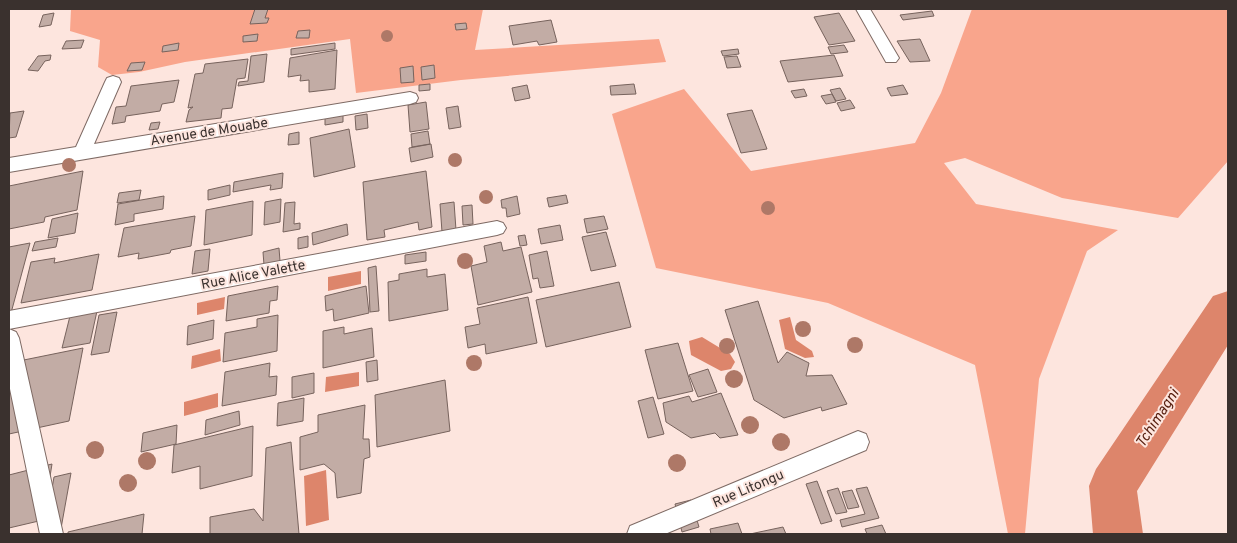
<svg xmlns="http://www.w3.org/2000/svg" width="1237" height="543" viewBox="0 0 1237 543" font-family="Overpass,sans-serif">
  <rect width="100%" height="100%" fill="#fde5de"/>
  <!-- green -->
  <path fill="#f9a58c" d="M 71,9 L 483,9 L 475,50 L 659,39 L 666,62 L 461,80 L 356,93 L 350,39 L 185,62 L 139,72 L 112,75 L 98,67 L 100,40 L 70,31 Z
    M 972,9 L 1228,9 L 1228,161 L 1178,218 L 1062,198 L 965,158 L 944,163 L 976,204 L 1118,230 L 1087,251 L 1039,379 L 1025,534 L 1008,534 L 975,365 L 828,303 L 656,268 L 612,114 L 684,89 L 751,171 L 915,143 L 941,93 Z"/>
  <!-- water -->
  <path fill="#dd856b" d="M 361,271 L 361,284 L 328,291 L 328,277 Z
    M 225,297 L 224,309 L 197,315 L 197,303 Z
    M 790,317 L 796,340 L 812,351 L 814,357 L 805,358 L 785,349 L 779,320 Z
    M 702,337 L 730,354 L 735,362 L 731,369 L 721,371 L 691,355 L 689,341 Z
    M 220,349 L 221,361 L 191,369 L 192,356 Z
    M 359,372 L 359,386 L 325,392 L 326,377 Z
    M 218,393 L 218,407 L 184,416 L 184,402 Z
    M 326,470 L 329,520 L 306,526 L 304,476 Z"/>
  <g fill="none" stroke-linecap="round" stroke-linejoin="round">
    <!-- river -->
    <path fill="#dd856b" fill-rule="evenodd" d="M 1228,291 L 1228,345 L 1137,491 L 1143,534 L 1093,534 L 1089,486 L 1096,469 L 1213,296 Z"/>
  </g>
  <!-- building -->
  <path fill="#c2aca5" stroke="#77635d" d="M 255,9 L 268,9 L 265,18 L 269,18 L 267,23 L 250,24 Z
    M 932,11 L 934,16 L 903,20 L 900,15 Z
    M 54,13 L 51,25 L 39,27 L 43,15 Z
    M 839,13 L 855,41 L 829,45 L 814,17 Z
    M 551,20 L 557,42 L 539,45 L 537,41 L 513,45 L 509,26 Z
    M 466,23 L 467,29 L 456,30 L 455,24 Z
    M 310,30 L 309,38 L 296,38 L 298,31 Z
    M 258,34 L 257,41 L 243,42 L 243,36 Z
    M 920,39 L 930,61 L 910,62 L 897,41 Z
    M 84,40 L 81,48 L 62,49 L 66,41 Z
    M 179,43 L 178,50 L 162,52 L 163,46 Z
    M 335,43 L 335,49 L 291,55 L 291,49 Z
    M 844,45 L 848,52 L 831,54 L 828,47 Z
    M 738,49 L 739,54 L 723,56 L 721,51 Z
    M 337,50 L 335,89 L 309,92 L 309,80 L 300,81 L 301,75 L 288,77 L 290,58 Z
    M 267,54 L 264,82 L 238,86 L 239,82 L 248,81 L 251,56 Z
    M 51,55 L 50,60 L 45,61 L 38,71 L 28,70 L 38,56 Z
    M 834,55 L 843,76 L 788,82 L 780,61 Z
    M 737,56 L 741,67 L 727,68 L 724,57 Z
    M 248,59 L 245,78 L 237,79 L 232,108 L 222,109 L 221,118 L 186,122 L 189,110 L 193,107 L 188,108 L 195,74 L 203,73 L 205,64 Z
    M 145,62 L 142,70 L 127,71 L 131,63 Z
    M 434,65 L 435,78 L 422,80 L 421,67 Z
    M 413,66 L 414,82 L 401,83 L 400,68 Z
    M 179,80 L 174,102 L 162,104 L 160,111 L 126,116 L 125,122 L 112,124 L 116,107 L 126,106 L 131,86 Z
    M 430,84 L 430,90 L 419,91 L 419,85 Z
    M 634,84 L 636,94 L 611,95 L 610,86 Z
    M 527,85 L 530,98 L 515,101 L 512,88 Z
    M 903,85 L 908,94 L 891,96 L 887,88 Z
    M 840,88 L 846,99 L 836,101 L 830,90 Z
    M 804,89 L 807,96 L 795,98 L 791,91 Z
    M 832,94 L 836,102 L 826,104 L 821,96 Z
    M 850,100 L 855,108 L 841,111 L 837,103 Z
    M 426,102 L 429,129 L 410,132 L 408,105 Z
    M 458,106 L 461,127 L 449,129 L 446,108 Z
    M 752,110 L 767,149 L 741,153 L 727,114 Z
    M 24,111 L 16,137 L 9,138 L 10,113 Z
    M 343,113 L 343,122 L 325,125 L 325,116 Z
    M 367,114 L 368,128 L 356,130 L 355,116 Z
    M 160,122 L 158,129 L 149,130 L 151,123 Z
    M 349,129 L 355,167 L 314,177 L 310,138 Z
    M 428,131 L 430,144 L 412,147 L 411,134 Z
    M 299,132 L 299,144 L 288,145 L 289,134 Z
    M 431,144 L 433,157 L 411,162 L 409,148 Z
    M 83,171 L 77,210 L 45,217 L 44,222 L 9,229 L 9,186 Z
    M 426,171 L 432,227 L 419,230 L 418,222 L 384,230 L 385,237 L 367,240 L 363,182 Z
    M 283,173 L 282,188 L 270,190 L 271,185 L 233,192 L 234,182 Z
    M 230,185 L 230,195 L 208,200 L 208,190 Z
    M 141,190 L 139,200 L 117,203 L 119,193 Z
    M 566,195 L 568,203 L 549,207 L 547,198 Z
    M 164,196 L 163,209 L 134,214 L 134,221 L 115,225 L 118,204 Z
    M 517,196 L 520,214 L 507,217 L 506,208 L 502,208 L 501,200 Z
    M 281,199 L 280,222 L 264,225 L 265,202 Z
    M 253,201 L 252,235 L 204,245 L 206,210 Z
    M 295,202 L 294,224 L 300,223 L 300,229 L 283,232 L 285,203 Z
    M 454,202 L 456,230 L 442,232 L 440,204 Z
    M 472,205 L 473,224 L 463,225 L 462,206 Z
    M 78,213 L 75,233 L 48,238 L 52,219 Z
    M 195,216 L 191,246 L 171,250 L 170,253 L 138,259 L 139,253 L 118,257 L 124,228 Z
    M 604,216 L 608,229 L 587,233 L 584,219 Z
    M 347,224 L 348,235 L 313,245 L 312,233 Z
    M 560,225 L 563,240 L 541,244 L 538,229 Z
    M 606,232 L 616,266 L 591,271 L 582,237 Z
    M 525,235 L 527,245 L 520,246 L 518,236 Z
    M 308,236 L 308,247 L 298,249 L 298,238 Z
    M 58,238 L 56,247 L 32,251 L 35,242 Z
    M 501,242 L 503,251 L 521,247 L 532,292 L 478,305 L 471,266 L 487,262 L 484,246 Z
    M 30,243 L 11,313 L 9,313 L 9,247 Z
    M 279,248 L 280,261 L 264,265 L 263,252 Z
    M 210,249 L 208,271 L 192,274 L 195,251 Z
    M 547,251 L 554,286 L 540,288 L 538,278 L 533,279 L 529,255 Z
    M 426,252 L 426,261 L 405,264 L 405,255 Z
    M 99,254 L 92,290 L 21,303 L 31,262 L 55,258 L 54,263 Z
    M 376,266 L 379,311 L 370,312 L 368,268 Z
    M 427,269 L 427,277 L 445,274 L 448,310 L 389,321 L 388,282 L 399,280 L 399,274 Z
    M 619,282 L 631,327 L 546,347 L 536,300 Z
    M 278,286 L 277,300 L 270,301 L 269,313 L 226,321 L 228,296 Z
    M 366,286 L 369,313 L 334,321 L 333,309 L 326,311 L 325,296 Z
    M 528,297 L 537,343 L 486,354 L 485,344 L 468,348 L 465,327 L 480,324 L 477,308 Z
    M 758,301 L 778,363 L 787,352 L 809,363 L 806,376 L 832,375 L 847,404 L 822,411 L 821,407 L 784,418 L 754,400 L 725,310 Z
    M 97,311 L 90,343 L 62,348 L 70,316 Z
    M 117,312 L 109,352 L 91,355 L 99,315 Z
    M 278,315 L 277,351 L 223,362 L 225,333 L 257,327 L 257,319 Z
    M 214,320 L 213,339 L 187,345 L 188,326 Z
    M 344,327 L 344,334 L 372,328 L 374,357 L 323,368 L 323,331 Z
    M 678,343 L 693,391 L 658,399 L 645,350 Z
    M 83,348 L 69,421 L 9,434 L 9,363 Z
    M 377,360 L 378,380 L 367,382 L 366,362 Z
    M 270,363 L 269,377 L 277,376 L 276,395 L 222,406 L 225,372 Z
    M 708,369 L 717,392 L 698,397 L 689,375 Z
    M 314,373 L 314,393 L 292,398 L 292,377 Z
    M 445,380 L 450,431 L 377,447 L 375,395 Z
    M 721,393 L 738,435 L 720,438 L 715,433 L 691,438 L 666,422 L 663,403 L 689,396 L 692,402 Z
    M 653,397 L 664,434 L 648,438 L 638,401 Z
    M 304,398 L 303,421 L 277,426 L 278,403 Z
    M 365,405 L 363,439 L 369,439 L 370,457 L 364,459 L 361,493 L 337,498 L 335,473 L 324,464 L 300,470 L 300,437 L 318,432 L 318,415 Z
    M 239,411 L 240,425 L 205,435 L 206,420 Z
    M 177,425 L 176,444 L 141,452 L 143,433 Z
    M 253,426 L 252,476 L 200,489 L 200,466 L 172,473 L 174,445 Z
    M 291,442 L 299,534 L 210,534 L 210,517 L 254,509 L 263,521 L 266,448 Z
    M 52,464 L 43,520 L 9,528 L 9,475 Z
    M 71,473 L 60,534 L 44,534 L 54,477 Z
    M 817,481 L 832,521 L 821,524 L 806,484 Z
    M 867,487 L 879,518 L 842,527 L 840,520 L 865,514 L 856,489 Z
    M 838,488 L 847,512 L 836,514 L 827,491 Z
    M 852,490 L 859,507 L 848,509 L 842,492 Z
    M 691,500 L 699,527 L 682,532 L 675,504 Z
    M 144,514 L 142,534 L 68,534 L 68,532 Z
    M 738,523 L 742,534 L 711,534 L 710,529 Z
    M 882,525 L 886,534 L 867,534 L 865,529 Z
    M 783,527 L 786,534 L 750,534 Z"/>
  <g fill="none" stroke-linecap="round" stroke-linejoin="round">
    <defs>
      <path id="street" d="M 856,9 L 870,9 L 899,58 L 896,62 L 886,62 Z
        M 113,76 L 119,78 L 121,82 L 94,144 L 410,92 L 416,94 L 418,98 L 416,102 L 410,104 L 9,172 L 9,158 L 76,147 L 105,82 L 107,78 Z
        M 497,221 L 503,223 L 506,228 L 503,233 L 497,235 L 9,329 L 9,311 Z
        M 9,329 L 16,332 L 19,338 L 63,534 L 40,534 L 9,384 Z
        M 858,431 L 866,434 L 869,442 L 866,450 L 665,534 L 627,534 L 630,526 Z"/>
    </defs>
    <!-- street casing -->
    <use href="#street" stroke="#7e6a64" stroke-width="2"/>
    <!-- street -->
    <use href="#street" fill="#fff" fill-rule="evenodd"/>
  </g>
  <!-- trees -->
  <g fill="#ae7867">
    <circle cx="387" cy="36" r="6"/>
    <circle cx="455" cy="160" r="7"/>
    <circle cx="69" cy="165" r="7"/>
    <circle cx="486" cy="197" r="7"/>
    <circle cx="768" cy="208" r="7"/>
    <circle cx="465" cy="261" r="8"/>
    <circle cx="803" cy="329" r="8"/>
    <circle cx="855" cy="345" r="8"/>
    <circle cx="727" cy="346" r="8"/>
    <circle cx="474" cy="363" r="8"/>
    <circle cx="734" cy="379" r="9"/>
    <circle cx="750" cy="425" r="9"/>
    <circle cx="781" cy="442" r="9"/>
    <circle cx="95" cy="450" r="9"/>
    <circle cx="147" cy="461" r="9"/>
    <circle cx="677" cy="463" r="9"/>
    <circle cx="128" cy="483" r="9"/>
  </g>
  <g text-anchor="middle" stroke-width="4" stroke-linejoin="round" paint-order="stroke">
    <!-- street labels -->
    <g font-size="14" fill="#3a312e" stroke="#fde5de">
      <text transform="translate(209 131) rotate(-9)" y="5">Avenue de Mouabe</text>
      <text transform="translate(253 274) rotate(-11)" y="5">Rue Alice Valette</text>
      <text transform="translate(748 488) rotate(-23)" y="5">Rue Litongu</text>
    </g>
    <!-- water labels -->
    <g font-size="15" font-style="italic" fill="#582010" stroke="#fde5de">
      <text transform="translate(1157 418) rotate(-57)" y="5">Tchimagni</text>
    </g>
  </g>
  <!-- border -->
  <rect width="1237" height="543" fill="none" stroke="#3a312e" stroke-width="20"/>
</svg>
